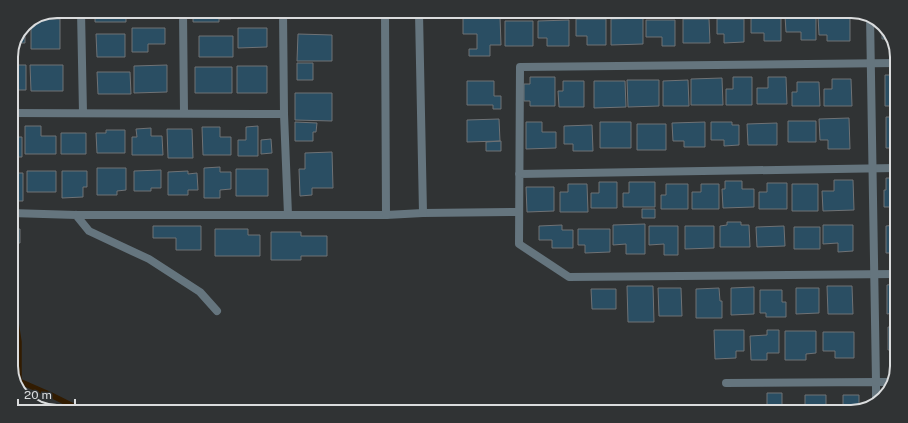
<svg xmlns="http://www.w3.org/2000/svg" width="908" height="423" viewBox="0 0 908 423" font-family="'Public Sans',sans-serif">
  <rect width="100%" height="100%" fill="#303334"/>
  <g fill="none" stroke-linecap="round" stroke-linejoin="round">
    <!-- stream -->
    <path stroke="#321c01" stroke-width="5.5" d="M 11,304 L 13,303 L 19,342 L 19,381 L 51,395 L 79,409"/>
  </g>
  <!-- building -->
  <path fill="#2a4e63" stroke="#6f7275" d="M 95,11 L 126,11 L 126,22 L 95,22 Z
    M 193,12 L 231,12 L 231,19 L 219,19 L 219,22 L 193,22 Z
    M 850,15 L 850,41 L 827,41 L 827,35 L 819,35 L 818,16 Z
    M 785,16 L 816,16 L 816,40 L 801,40 L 801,32 L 786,32 Z
    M 500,17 L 501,45 L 490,45 L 490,56 L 469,56 L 469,49 L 477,49 L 477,34 L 463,34 L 463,18 Z
    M 643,18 L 643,44 L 611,45 L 611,19 Z
    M 751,18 L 781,18 L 781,41 L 764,41 L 764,33 L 751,33 Z
    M 36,19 L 60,19 L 60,49 L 31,49 L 31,22 Z
    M 576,19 L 606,19 L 606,45 L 587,45 L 587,36 L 576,36 Z
    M 683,19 L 709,19 L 710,43 L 683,43 Z
    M 717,19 L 744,19 L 744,42 L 724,43 L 724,34 L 717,34 Z
    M 569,20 L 569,46 L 547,46 L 547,38 L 538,38 L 538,21 Z
    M 646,20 L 675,20 L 675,46 L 662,46 L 662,37 L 646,37 Z
    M 505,21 L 533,21 L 533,46 L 505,46 Z
    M 25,24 L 25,43 L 16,43 Z
    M 882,25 L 888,29 L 891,39 L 882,39 Z
    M 132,28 L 165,28 L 165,44 L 148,44 L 148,52 L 132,52 Z
    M 238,28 L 267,28 L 267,47 L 238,48 Z
    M 96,34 L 125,34 L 125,57 L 97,57 Z
    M 298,34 L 332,35 L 332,61 L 297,61 Z
    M 199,36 L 233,36 L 233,57 L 199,57 Z
    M 297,63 L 313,63 L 313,80 L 297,80 Z
    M 11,65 L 26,65 L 26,90 L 11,90 Z
    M 30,65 L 63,65 L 63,91 L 31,91 Z
    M 167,65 L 167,92 L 134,93 L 134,66 Z
    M 237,66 L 267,66 L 267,93 L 237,93 Z
    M 195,67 L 232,67 L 232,93 L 195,93 Z
    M 97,72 L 130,72 L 131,94 L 98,94 Z
    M 885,75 L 897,75 L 896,106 L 885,106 Z
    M 530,77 L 555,77 L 555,106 L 530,106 L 530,101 L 524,101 L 524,84 L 530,84 Z
    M 733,77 L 752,77 L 752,105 L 726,105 L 726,89 L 733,89 Z
    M 768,77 L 786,77 L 787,104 L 757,104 L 757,88 L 768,88 Z
    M 722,78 L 723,105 L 691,105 L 691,79 Z
    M 832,79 L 851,79 L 852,106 L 824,106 L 824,89 L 832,89 Z
    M 627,80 L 659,80 L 659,106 L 628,107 Z
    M 688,80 L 689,106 L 663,106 L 663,81 Z
    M 467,81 L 494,81 L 494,96 L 501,96 L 501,109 L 493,109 L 493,105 L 467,105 Z
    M 563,81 L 584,81 L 584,107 L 559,107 L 558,91 L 563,91 Z
    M 594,81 L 625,81 L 626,107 L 594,108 Z
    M 797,82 L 819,82 L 820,106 L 792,106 L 792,92 L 797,92 Z
    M 295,93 L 332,93 L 332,121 L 295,120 Z
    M 886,117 L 896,117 L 896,148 L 886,148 Z
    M 849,118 L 850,149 L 828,149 L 828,140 L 820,140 L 819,119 Z
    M 499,119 L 500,141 L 467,142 L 467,120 Z
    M 788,121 L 816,121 L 816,142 L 788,142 Z
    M 295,122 L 317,123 L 316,132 L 313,132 L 313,141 L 295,141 Z
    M 526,122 L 542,122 L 542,132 L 556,132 L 556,148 L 526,149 Z
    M 600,122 L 631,122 L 631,148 L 600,148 Z
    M 705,122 L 705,147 L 684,147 L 684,141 L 673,141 L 672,123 Z
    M 711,122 L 732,122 L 732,125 L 739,125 L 739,145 L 724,146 L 724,140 L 711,140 Z
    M 777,123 L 777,145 L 748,145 L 747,124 Z
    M 637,124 L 666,124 L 666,150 L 637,150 Z
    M 592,125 L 593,151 L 573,151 L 573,144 L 564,144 L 564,126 Z
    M 25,126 L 41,126 L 41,136 L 56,136 L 56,154 L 25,154 Z
    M 258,126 L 258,156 L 238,156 L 238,140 L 246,140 L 246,127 Z
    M 202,127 L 220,127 L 220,137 L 231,137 L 231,155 L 203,155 Z
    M 151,128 L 151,136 L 162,136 L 163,155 L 132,155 L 132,137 L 137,137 L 136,129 Z
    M 167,129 L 192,129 L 193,158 L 168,158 Z
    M 106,130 L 125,130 L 125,153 L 97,153 L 96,133 L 106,133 Z
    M 61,133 L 86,133 L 86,154 L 61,154 Z
    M 11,137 L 22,137 L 22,157 L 11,157 Z
    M 271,139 L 272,153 L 261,154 L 261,140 Z
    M 501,141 L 501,151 L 486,151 L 486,142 Z
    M 332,152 L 333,188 L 312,188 L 312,195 L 300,196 L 299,169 L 305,169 L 305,153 Z
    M 220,167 L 220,172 L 231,172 L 231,189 L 220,190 L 220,198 L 204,198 L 204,168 Z
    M 97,168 L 126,168 L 126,190 L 117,191 L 117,195 L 97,195 Z
    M 236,169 L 268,169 L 268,196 L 236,196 Z
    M 161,170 L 161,188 L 151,188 L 151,191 L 134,191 L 134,171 Z
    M 27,171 L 56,171 L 56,192 L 27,192 Z
    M 62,171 L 87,171 L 87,187 L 83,187 L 83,197 L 62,198 Z
    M 188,171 L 188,174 L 197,173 L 198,190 L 188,190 L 188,195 L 168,195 L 168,172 Z
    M 11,173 L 23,173 L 23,201 L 11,201 Z
    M 886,178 L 896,178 L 895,207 L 884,207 L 884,190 L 886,190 Z
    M 834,180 L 853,180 L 854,210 L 823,211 L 822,191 L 834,191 Z
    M 725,181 L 742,181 L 742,189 L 754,189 L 754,207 L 723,208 L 722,189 L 725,189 Z
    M 599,182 L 617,182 L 617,208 L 591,208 L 591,193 L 599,193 Z
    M 629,182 L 655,182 L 655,207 L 623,207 L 623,193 L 629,193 Z
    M 767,183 L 787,183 L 787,209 L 759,209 L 759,192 L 767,192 Z
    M 568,184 L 587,184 L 588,212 L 560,212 L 560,192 L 568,192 Z
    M 666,184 L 688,184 L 688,209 L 661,209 L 661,195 L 666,195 Z
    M 701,184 L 719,184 L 719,209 L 692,209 L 692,192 L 701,192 Z
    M 792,184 L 818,184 L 818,211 L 792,211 Z
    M 526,187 L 554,187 L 554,211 L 527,212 Z
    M 642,209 L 655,209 L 655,218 L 642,218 Z
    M 727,222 L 741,222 L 741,225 L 749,225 L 750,247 L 720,247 L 720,226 L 727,225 Z
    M 645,224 L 645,254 L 626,254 L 626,244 L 613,245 L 613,225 Z
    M 562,225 L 562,230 L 573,230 L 573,248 L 552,248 L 552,240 L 539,240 L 539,226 Z
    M 823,225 L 853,225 L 853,251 L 838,252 L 838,243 L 823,244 Z
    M 895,225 L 895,253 L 886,253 L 886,226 Z
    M 153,226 L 201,226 L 201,250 L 176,250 L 176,238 L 153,238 Z
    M 649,226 L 678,226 L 678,255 L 664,255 L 664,244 L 649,245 Z
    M 685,226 L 714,226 L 714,248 L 685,249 Z
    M 784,226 L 785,246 L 757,247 L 756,227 Z
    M 794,227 L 820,227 L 820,249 L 794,249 Z
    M 11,229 L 20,229 L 20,243 L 11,243 L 11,254 Z
    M 215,229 L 248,229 L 248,235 L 260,235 L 260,256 L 215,256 Z
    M 578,229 L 610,229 L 610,252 L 585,253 L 585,245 L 578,245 Z
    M 271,232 L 301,232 L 301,236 L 327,236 L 327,256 L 301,256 L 301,260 L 271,260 Z
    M 894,284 L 894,313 L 887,314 L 887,285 Z
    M 627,286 L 653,286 L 654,322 L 628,322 Z
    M 827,286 L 852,286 L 853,314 L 828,314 Z
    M 754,287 L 754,314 L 731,315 L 731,288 Z
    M 658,288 L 681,288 L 682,316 L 659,316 Z
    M 719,288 L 720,301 L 722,301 L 722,318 L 696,318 L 696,289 Z
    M 796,288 L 819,288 L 819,313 L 796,314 Z
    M 591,289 L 616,289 L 616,309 L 592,309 Z
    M 760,290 L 782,290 L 782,302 L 786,302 L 786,317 L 766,317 L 766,313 L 760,313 Z
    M 888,327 L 894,327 L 894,350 L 888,350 Z
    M 714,330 L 744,330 L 744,351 L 736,351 L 736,358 L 715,359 Z
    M 767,330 L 779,330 L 779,353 L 767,353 L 767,360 L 751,360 L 750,336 L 767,335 Z
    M 785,331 L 816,331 L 816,353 L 806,354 L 806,360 L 785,360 Z
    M 823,332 L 854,332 L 854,358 L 835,358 L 835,351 L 823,351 Z
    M 767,393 L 782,393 L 782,412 L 767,412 Z
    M 805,395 L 826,395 L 826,412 L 799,412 L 799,405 L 805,405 Z
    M 843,395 L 859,395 L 859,410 L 852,412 L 832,412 L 832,407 L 843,407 Z"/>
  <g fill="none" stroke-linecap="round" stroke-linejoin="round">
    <!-- minor -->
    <path stroke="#65757e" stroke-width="8" d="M 81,11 L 83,113
      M 183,12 L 184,113
      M 283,12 L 284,114 L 288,215
      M 11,113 L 284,114
      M 519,174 L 896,168
      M 11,213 L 76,215 L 386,215 L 423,213 L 519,212
      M 76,215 L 89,231 L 149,259 L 200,292 L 217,311
      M 895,274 L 569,277 L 519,244 L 520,67 L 897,63
      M 726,383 L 876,382 L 876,405"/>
    <!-- tertiary -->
    <path stroke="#65757e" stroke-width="8" d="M 385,12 L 386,215
      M 419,13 L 423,213
      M 870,15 L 876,382 L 893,382"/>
  </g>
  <!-- crop -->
  <path d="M0 0H908V423H0ZM57 18H851A39 39 0 0 1 890 57V366A39 39 0 0 1 851 405H57A39 39 0 0 1 18 366V57A39 39 0 0 1 57 18Z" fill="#303334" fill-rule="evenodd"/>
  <path fill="none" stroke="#dadcdd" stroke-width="2" d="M57 18H851A39 39 0 0 1 890 57V366A39 39 0 0 1 851 405H57A39 39 0 0 1 18 366V57A39 39 0 0 1 57 18Z"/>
  <!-- scale -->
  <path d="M18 399v6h57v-6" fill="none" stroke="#dadcdd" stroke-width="2"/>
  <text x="24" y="399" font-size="12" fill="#dadcdd" stroke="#303334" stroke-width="3" paint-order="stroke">20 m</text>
</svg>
